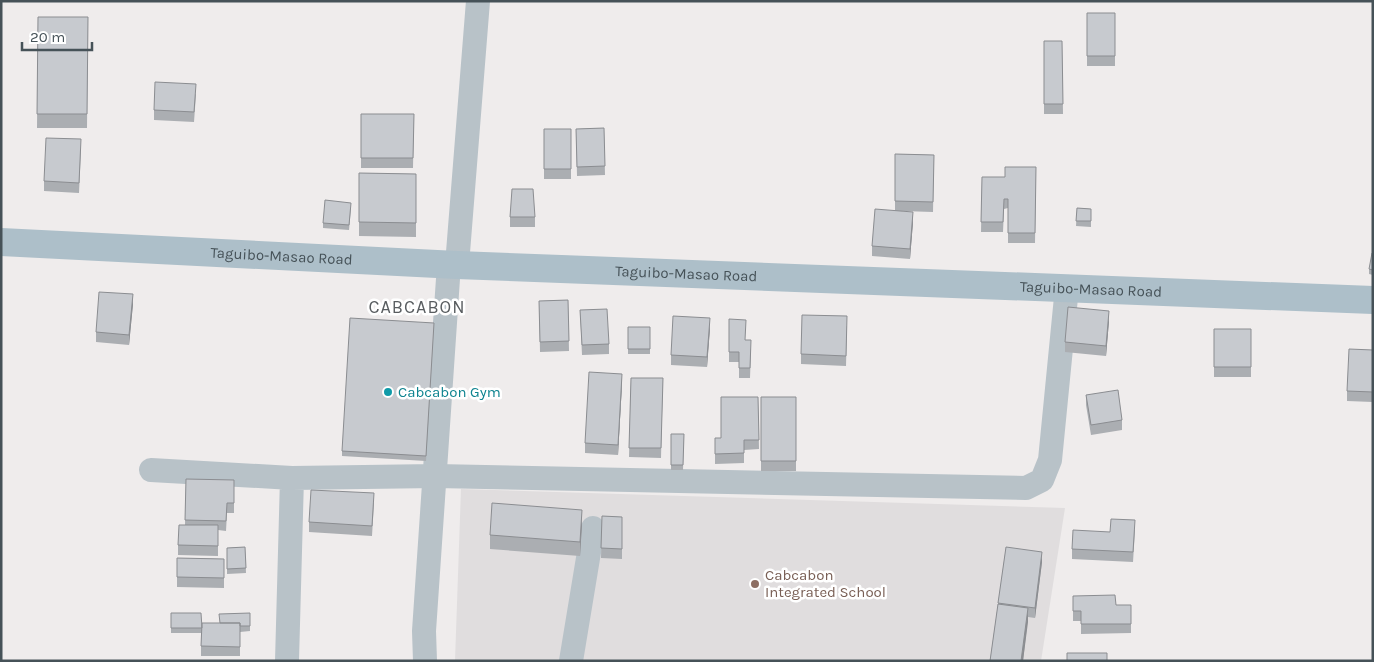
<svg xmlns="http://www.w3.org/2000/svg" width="1374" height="662" viewBox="0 0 1374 662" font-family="Karla,sans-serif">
  <rect width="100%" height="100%" fill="#efecec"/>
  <!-- education -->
  <path fill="#e0ddde" d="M 461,489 L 1065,508 L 1041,661 L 455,661 Z"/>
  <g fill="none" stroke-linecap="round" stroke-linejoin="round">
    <!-- minor -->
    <path stroke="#b8c2c8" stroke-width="24" d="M 457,265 L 478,1
      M 151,470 L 292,478 L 436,476 L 1026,488 L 1042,480 L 1050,460 L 1067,287
      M 287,661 L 292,478
      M 425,661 L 424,631 L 449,264
      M 571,661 L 593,528"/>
    <!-- major -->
    <path stroke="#adbfc9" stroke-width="28" id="s1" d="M 1,242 L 457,265 L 1373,300"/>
  </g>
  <!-- wall -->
  <path fill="#abaeb2" d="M 1087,13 L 1115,13 L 1115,66 L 1087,66 Z
    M 38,17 L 88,17 L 87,128 L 37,128 Z
    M 1044,41 L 1062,41 L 1063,114 L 1044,114 Z
    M 196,94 L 194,122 L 154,120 L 154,110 Z
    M 361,114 L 414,114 L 413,168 L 361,168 Z
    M 604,128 L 605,175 L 577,176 L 576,129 Z
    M 544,129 L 571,129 L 571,179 L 544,179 Z
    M 81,149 L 79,193 L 44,191 L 44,181 Z
    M 895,154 L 934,155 L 933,212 L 902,211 L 913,222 L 910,259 L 872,256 L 872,246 L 895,211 Z
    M 1036,167 L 1035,243 L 1008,243 L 1008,208 L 1004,209 L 1003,232 L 981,232 L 982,177 L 1005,177 Z
    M 359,173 L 416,174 L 416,237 L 359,236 Z
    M 351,208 L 349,230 L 323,228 L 323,223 Z
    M 1077,208 L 1091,209 L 1091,227 L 1076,226 Z
    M 510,217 L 535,217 L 535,227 L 510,227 Z
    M 1373,253 L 1373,275 L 1369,274 L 1369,269 Z
    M 568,300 L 569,351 L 540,352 L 539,301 Z
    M 133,304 L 129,345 L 96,342 L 96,332 Z
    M 580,310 L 609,344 L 609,354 L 582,355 Z
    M 729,319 L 745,340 L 751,350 L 750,378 L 739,378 L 739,362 L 729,362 Z
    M 1109,321 L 1106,356 L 1065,352 L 1065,342 Z
    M 434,323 L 426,461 L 342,456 L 342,451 Z
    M 847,326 L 846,366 L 801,364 L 801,354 Z
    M 628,327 L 650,327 L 650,354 L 628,354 Z
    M 710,328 L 707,367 L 671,365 L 671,355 Z
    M 1214,329 L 1251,329 L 1251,377 L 1214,377 Z
    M 1373,350 L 1373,402 L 1347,401 L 1347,391 Z
    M 631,378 L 663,378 L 661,458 L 629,457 Z
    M 622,384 L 618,455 L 585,453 L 585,443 Z
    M 1086,395 L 1122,420 L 1122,430 L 1091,435 L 1086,405 Z
    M 758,397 L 759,449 L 744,450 L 744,463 L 715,464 L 715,438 L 721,438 Z
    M 761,397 L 796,397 L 796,471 L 761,471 Z
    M 671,434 L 684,434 L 683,470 L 671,470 Z
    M 186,479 L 234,480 L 234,513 L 227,513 L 226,531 L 218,530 L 218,556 L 178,555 L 178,545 L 185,525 Z
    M 374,503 L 372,536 L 309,532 L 309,522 Z
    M 602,516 L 622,517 L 622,559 L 601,558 Z
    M 582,524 L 580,556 L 490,549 L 490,535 Z
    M 1135,530 L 1133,562 L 1072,559 L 1072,549 L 1110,532 Z
    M 245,547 L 246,573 L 227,574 L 227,548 Z
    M 1006,547 L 1042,562 L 1035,618 L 1028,617 L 1023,661 L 990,661 Z
    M 177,558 L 224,559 L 224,588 L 177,587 Z
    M 1073,596 L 1116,605 L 1131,605 L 1131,633 L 1081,634 L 1081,621 L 1073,621 Z
    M 171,613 L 202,625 L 220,623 L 250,613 L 250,631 L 240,632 L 240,656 L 201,656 L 201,633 L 171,633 Z"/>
  <!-- shaded-wall -->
  <path fill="#8b8d91" d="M 913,212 L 913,222 L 910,259 L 910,249 Z
    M 133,294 L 133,304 L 129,345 L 129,335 Z
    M 1109,311 L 1109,321 L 1106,356 L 1106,346 Z
    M 710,318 L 710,328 L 707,367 L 707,357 Z
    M 622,374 L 622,384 L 618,455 L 618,445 Z
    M 582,510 L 582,524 L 580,556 L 580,542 Z
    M 1042,552 L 1042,562 L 1035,618 L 1035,608 Z
    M 1028,608 L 1028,622 L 1023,661 L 1021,661 Z"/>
  <!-- building -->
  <path fill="#c7cacf" stroke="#8b8d91" d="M 1087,13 L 1115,13 L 1115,56 L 1087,56 Z
    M 38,17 L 88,17 L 87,114 L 37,114 Z
    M 1044,41 L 1062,41 L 1063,104 L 1044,104 Z
    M 155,82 L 196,84 L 194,112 L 154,110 Z
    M 361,114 L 414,114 L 413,158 L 361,158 Z
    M 604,128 L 605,166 L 577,167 L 576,129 Z
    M 544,129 L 571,129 L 571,169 L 544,169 Z
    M 46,138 L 81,139 L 79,183 L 44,181 Z
    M 895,154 L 934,155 L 933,202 L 895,201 Z
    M 1005,167 L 1036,167 L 1035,233 L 1008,233 L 1008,199 L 1004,199 L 1003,222 L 981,222 L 982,177 L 1005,177 Z
    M 359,173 L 416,174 L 416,223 L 359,222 Z
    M 512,189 L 533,189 L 535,217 L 510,217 Z
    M 325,200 L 351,203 L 349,225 L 323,223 Z
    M 1077,208 L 1091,209 L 1091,221 L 1076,221 Z
    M 875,209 L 913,212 L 910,249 L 872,246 Z
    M 1372,253 L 1373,253 L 1373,270 L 1369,269 Z
    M 99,292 L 133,294 L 129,335 L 96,332 Z
    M 568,300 L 569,341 L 540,342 L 539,301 Z
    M 1068,307 L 1109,311 L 1106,346 L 1065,342 Z
    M 607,309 L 609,344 L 582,345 L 580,310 Z
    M 802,315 L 847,316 L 846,356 L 801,354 Z
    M 673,316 L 710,318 L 707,357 L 671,355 Z
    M 350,318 L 434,323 L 426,456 L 342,451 Z
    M 729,319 L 746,320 L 745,340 L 751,340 L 750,368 L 739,368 L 739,352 L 729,352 Z
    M 628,327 L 650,327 L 650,349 L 628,349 Z
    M 1214,329 L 1251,329 L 1251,367 L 1214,367 Z
    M 1349,349 L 1373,350 L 1373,392 L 1347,391 Z
    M 589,372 L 622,374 L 618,445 L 585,443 Z
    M 631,378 L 663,378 L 661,448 L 629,448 Z
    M 1118,390 L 1122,420 L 1091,425 L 1086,395 Z
    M 721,397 L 758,397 L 759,440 L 744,440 L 744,453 L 715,454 L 715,438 L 721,438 Z
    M 761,397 L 796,397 L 796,461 L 761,461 Z
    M 671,434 L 684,434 L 683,465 L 671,465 Z
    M 186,479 L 234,480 L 234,503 L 227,503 L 226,521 L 185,520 Z
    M 311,490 L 374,493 L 372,526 L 309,522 Z
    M 492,503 L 582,510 L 580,542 L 490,535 Z
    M 602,516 L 622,517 L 622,549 L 601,548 Z
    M 1111,519 L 1135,520 L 1133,552 L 1072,549 L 1073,530 L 1110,532 Z
    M 179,525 L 218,525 L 218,546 L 178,545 Z
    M 245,547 L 246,568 L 227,569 L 227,548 Z
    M 1006,547 L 1042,552 L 1035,608 L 998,603 Z
    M 177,558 L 224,559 L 224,578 L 177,577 Z
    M 1115,595 L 1116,605 L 1131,605 L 1131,624 L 1081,624 L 1081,611 L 1073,611 L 1073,596 Z
    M 998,604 L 1028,608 L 1021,661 L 990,661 Z
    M 171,613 L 201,613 L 202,628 L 171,628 Z
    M 250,613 L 250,626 L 240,626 L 240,623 L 220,623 L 219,614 Z
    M 202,623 L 240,623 L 240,647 L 201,646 Z
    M 1067,653 L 1107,653 L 1107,661 L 1067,661 Z"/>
  <!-- markers -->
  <circle fill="#0f9aa8" stroke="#fff" stroke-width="2" cx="388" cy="392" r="5"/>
  <circle fill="#8d6e63" stroke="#fff" stroke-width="2" cx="755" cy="584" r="5"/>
  <g text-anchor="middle" stroke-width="5" stroke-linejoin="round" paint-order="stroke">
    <!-- street labels -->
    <g font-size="15" fill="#465258" stroke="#fff">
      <text dy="5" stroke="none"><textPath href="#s1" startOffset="281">Taguibo-Masao Road</textPath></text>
      <text dy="5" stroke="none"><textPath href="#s1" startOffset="686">Taguibo-Masao Road</textPath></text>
      <text dy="5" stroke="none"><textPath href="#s1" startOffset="1091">Taguibo-Masao Road</textPath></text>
    </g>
    <!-- culture labels -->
    <g font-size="15" fill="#0d838f" stroke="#fff" text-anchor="start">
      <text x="398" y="397">Cabcabon Gym</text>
    </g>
    <!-- education labels -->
    <g font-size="15" fill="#785e54" stroke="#fff" text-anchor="start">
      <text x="765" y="580">Cabcabon<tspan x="765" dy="17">Integrated School</tspan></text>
    </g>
    <!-- quarter labels -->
    <g font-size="18" letter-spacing="1" fill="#595d60" stroke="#fff">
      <text x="417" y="313">CABCABON</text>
    </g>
  </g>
  <!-- border -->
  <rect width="1374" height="662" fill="none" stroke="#465258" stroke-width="5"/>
  <!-- scale -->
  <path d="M22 42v8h70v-8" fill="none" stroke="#465258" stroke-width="2.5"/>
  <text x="30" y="42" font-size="15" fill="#465258" stroke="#ffffff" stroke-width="4" paint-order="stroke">20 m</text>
</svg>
